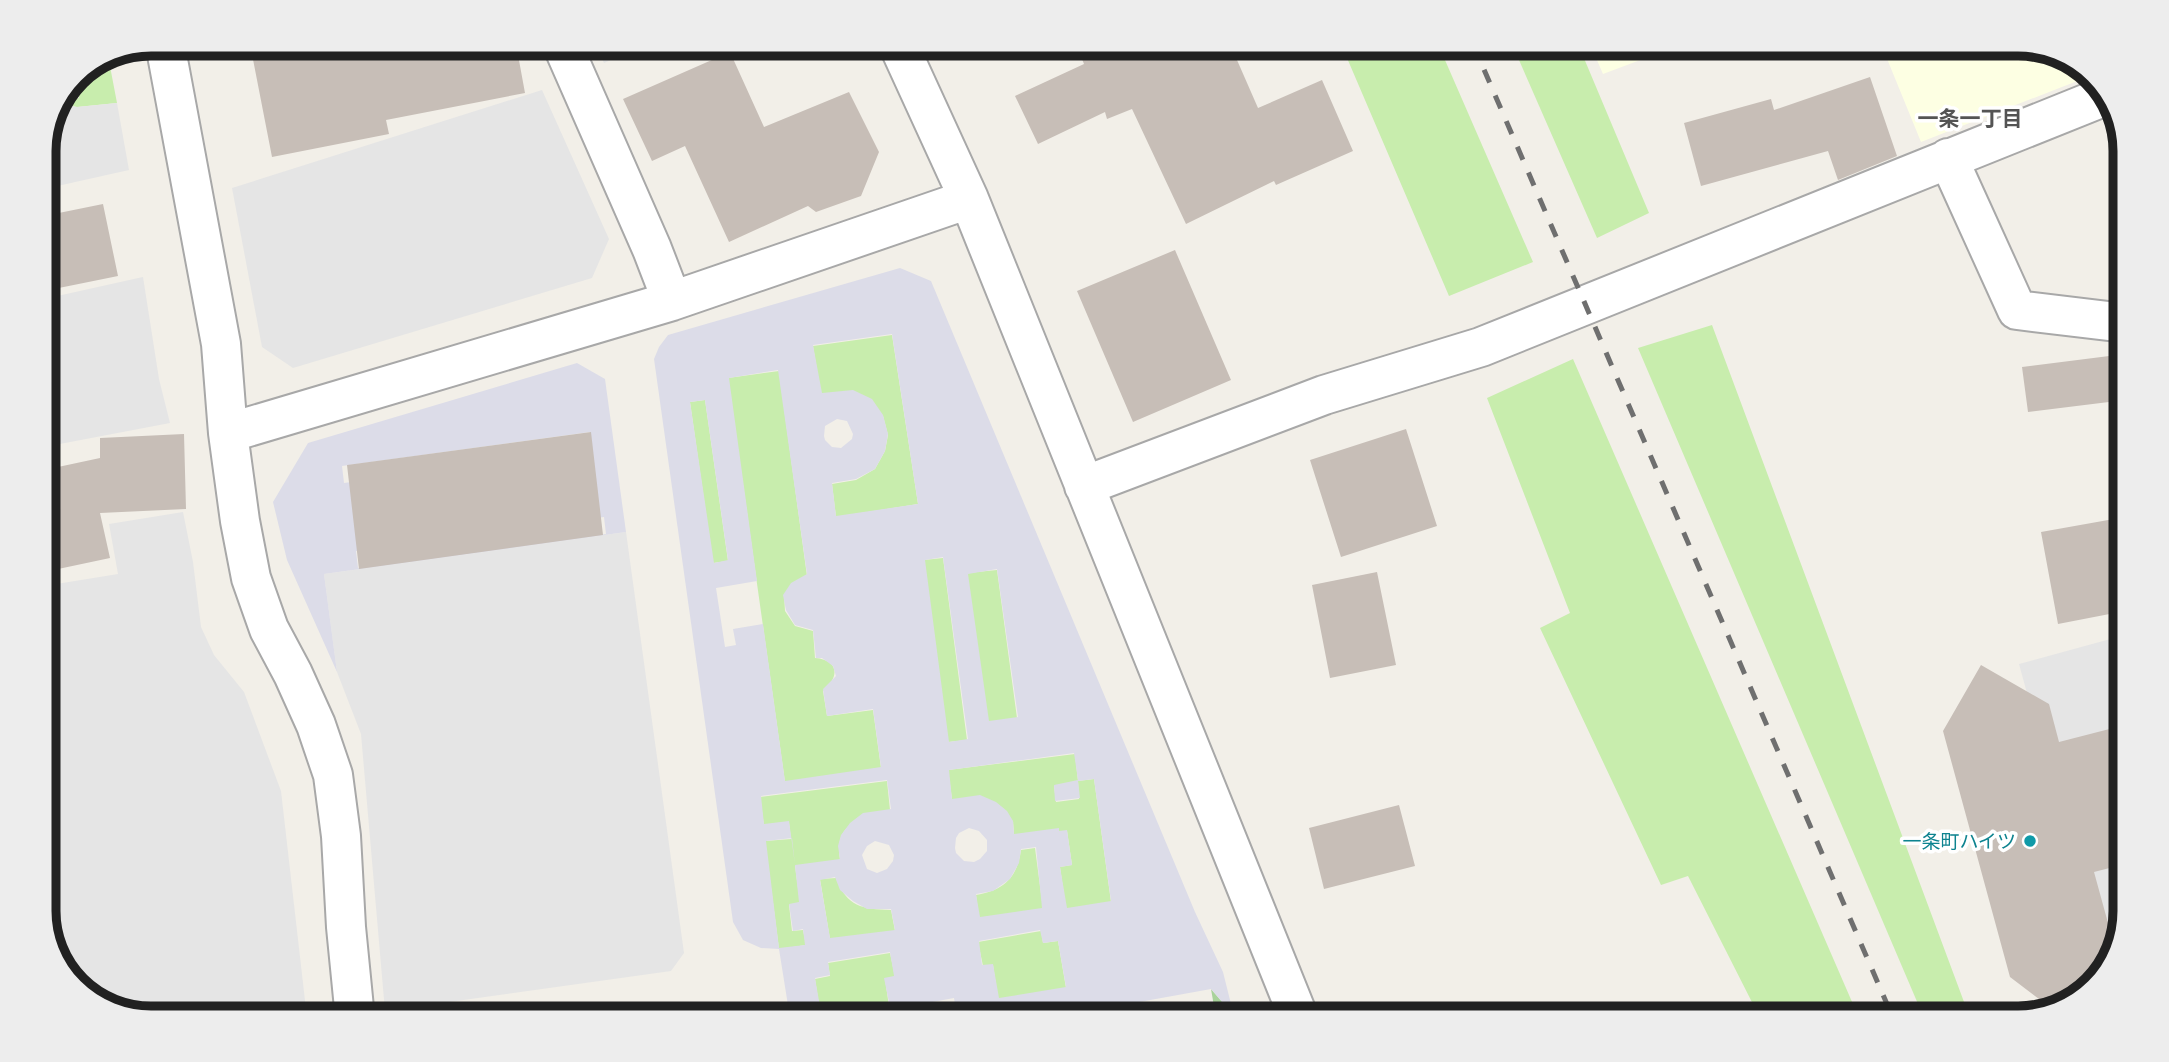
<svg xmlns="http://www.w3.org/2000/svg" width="2169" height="1062" viewBox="0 0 2169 1062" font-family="'Alegreya Sans','Noto Sans JP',sans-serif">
  <rect width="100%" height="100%" fill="#f2efe8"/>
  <!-- education -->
  <path fill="#fdffe3" d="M 1590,44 L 1683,44 L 1603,74 Z
    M 1881,44 L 2018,44 L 2065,55 L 2090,76 L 1921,142 Z"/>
  <!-- grass -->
  <path fill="#c8edad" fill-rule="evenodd" d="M 1341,44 L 1438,44 L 1533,262 L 1449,296 Z
    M 1512,44 L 1578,44 L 1649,213 L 1597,238 Z
    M 109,61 L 117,103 L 77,107 L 62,104 L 63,101 L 79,98 L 75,75 Z
    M 1712,325 L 1970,1018 L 1924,1018 L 1638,348 Z
    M 892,335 L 918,504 L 836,517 L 832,484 L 856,480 L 875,469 L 885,451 L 888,435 L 883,416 L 821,395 L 813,346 Z
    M 1573,359 L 1859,1018 L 1760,1018 L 1688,876 L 1661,885 L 1540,628 L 1570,613 L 1487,398 Z
    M 779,371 L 807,576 L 784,595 L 785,611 L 795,626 L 813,631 L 815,658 C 840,660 839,678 823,691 L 827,716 L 873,710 L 881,768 L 785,782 L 728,378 Z
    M 705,400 L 728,561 L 713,563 L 690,402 Z
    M 943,558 L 967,740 L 948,742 L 924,560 Z
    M 997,570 L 1017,718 L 988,722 L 967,573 Z
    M 1075,754 L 1078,781 L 1094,779 L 1111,902 L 1066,909 L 1060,867 L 1072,865 L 1067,831 L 1057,833 L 1058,829 L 1014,835 L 1013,821 L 952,799 L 948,770 ZM 1078,781 L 1079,799 L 1056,802 L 1054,786 Z
    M 887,781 L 890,810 C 860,820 834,821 840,860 L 795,866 L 800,903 L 789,905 L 792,931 L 803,930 L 806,945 L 779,949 L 765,841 L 791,839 L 789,823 L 764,826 L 760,797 Z
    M 1035,848 L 1043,909 L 979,918 L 976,895 C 1004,890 1017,878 1021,850 Z
    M 836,878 C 847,907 862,909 891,910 L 895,931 L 830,939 L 820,879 Z
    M 1041,931 L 1043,943 L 1058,941 L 1066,988 L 998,999 L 993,965 L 983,966 L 978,942 Z
    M 890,953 L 895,977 L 885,979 L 890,1013 L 860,1018 L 821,1018 L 815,979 L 830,976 L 828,963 Z"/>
  <!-- forest -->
  <path fill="#a8d29b" d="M 1211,989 L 1236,1018 L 1216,1018 Z"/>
  <!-- parking -->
  <path fill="#e5e5e5" d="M 595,44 L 647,44 L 604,63 Z
    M 542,90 L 609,239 L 592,278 L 293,368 L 262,347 L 232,188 Z
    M 117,103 L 129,170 L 44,189 L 44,144 L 62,104 L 77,107 Z
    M 143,277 L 159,379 L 170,423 L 44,447 L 44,299 Z
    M 183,512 L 193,562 L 201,627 L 214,655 L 244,692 L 281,791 L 307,1018 L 151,1018 L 104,1007 L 62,971 L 44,918 L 44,586 L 118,574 L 109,524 Z
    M 626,532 L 684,953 L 671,971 L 385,1011 L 361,734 L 337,672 L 324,574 Z
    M 2125,635 L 2125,911 L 2114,958 L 2103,971 L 2019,664 Z"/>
  <!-- plaza -->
  <path fill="#dcdce8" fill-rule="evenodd" d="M 900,268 L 931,281 L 1195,912 L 1223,972 L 1234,1016 L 1211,989 L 1051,1018 L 977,1018 L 976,1014 L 957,1018 L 954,998 L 900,1008 L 901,1018 L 857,1018 L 891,1012 L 884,978 L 894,976 L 890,952 L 828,962 L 830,975 L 815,978 L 822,1018 L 790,1018 L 779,949 L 761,948 L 743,940 L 733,922 L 654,359 L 659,347 L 668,335 ZM 892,334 L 918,504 L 836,516 L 832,483 L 856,479 L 875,469 L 885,451 L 888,434 L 883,415 L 872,399 L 853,390 L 822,393 L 813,345 ZM 778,370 L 807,574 L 791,583 L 783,595 L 786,610 L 795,625 L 813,630 L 816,658 L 822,658 L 833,666 L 836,676 L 823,689 L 827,716 L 873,709 L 881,767 L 785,781 L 763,624 L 733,629 L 736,645 L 725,647 L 716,588 L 757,581 L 729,378 ZM 705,400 L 728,560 L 714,563 L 690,402 ZM 837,419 L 847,421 L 853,434 L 852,439 L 841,448 L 832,447 L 825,440 L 824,436 L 825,426 ZM 943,557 L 968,739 L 949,742 L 925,560 ZM 997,569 L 1018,717 L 989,721 L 968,574 ZM 1074,753 L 1078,780 L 1054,785 L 1055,801 L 1080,798 L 1078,781 L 1094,779 L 1111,901 L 1067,908 L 1060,867 L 1072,865 L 1067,830 L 1059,831 L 1059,828 L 1014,834 L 1013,821 L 1007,811 L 996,802 L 980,795 L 952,799 L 949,770 ZM 887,780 L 891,809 L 863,813 L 850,823 L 841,835 L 838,846 L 840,859 L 795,865 L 789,821 L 764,824 L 761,796 ZM 969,828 L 979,831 L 987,840 L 987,851 L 980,859 L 974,862 L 964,861 L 956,853 L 955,848 L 956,838 L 959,833 ZM 792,838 L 799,902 L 789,904 L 793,931 L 803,929 L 805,945 L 779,948 L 766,841 ZM 875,841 L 889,845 L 894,855 L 893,861 L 887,869 L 877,873 L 867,869 L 862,855 L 867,846 ZM 1036,847 L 1042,908 L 980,917 L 976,894 L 993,891 L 1010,879 L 1019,863 L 1021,849 ZM 835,877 L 840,890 L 853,901 L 867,909 L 891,909 L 895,930 L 830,938 L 820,880 ZM 1040,930 L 1043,943 L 1058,941 L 1066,987 L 999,998 L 993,964 L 982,965 L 979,941 Z
    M 577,363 L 605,379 L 626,532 L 324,574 L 337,672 L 287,560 L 273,502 L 308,443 ZM 590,432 L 592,449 L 344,483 L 342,466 ZM 604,517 L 606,534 L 358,568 L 356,551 Z"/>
  <!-- building -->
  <path fill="#c7beb7" d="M 250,44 L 516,44 L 525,93 L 386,120 L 389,134 L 272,157 Z
    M 1076,44 L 1230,44 L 1258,108 L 1322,80 L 1353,151 L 1276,185 L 1274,181 L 1186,224 L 1132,109 L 1107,119 L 1105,112 L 1038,144 L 1015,96 L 1084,64 Z
    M 730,52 L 764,127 L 849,92 L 879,152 L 861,196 L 816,212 L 808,206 L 729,242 L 685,146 L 652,161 L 623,99 Z
    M 1870,77 L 1897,156 L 1838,180 L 1828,151 L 1701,186 L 1684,123 L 1771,99 L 1774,110 Z
    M 103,204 L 118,276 L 44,291 L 44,216 Z
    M 1175,250 L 1231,380 L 1133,422 L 1077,291 Z
    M 2125,354 L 2125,400 L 2028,412 L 2022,367 Z
    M 1406,429 L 1437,526 L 1341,557 L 1310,460 Z
    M 591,432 L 603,535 L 359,569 L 347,465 Z
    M 184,434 L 186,509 L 100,513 L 110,558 L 44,572 L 44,470 L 100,458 L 100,438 Z
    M 2125,517 L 2125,611 L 2058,624 L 2041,532 Z
    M 1377,572 L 1396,665 L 1330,678 L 1312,585 Z
    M 1981,665 L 2049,704 L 2059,742 L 2125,725 L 2125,864 L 2094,872 L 2116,952 L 2114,958 L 2077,1000 L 2051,1008 L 2010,977 L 1943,731 Z
    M 1399,805 L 1415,866 L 1324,889 L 1309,828 Z"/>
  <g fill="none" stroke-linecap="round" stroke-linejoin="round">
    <defs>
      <path id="minor" d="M 165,44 L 221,344 L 228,433 L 240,521 L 251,578 L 269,629 L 293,674 L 316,725 L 333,775 L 341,836 L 346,927 L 355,1018
        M 562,44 L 652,249 L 672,301
        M 898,44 L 969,199 L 1299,1018
        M 1948,158 L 2017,310 L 2125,323
        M 228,433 L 672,301 L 969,199
        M 1084,486 L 1324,395 L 1481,347 L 2108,95"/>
    </defs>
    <!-- minor casing -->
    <use href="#minor" stroke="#a8a8a8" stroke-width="42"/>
    <!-- minor -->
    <use href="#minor" stroke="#fff" stroke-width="38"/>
    <!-- rail -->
    <path stroke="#6f6f6f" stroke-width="5" stroke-dasharray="14 14" stroke-linecap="butt" d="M 1473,44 L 1893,1018"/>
  </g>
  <!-- markers -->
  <circle fill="#0f9aa8" stroke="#fff" stroke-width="2.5" cx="2030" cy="841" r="7"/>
  <g text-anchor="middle" stroke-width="7" stroke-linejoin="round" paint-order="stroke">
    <!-- culture labels -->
    <g font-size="19" fill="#0d838f" stroke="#fff" text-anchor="end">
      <text x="2016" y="848">一条町ハイツ</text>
    </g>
    <!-- neighbourhood labels -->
    <g font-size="21" font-weight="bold" fill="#545454" stroke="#fff">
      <text x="1970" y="126">一条一丁目</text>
    </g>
  </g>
  <!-- crop -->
  <path d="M0 0H2169V1062H0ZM151 56H2018A95 95 0 0 1 2113 151V911A95 95 0 0 1 2018 1006H151A95 95 0 0 1 56 911V151A95 95 0 0 1 151 56Z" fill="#ededed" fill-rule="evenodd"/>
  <path fill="none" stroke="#212121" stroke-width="9" d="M151 56H2018A95 95 0 0 1 2113 151V911A95 95 0 0 1 2018 1006H151A95 95 0 0 1 56 911V151A95 95 0 0 1 151 56Z"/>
</svg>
